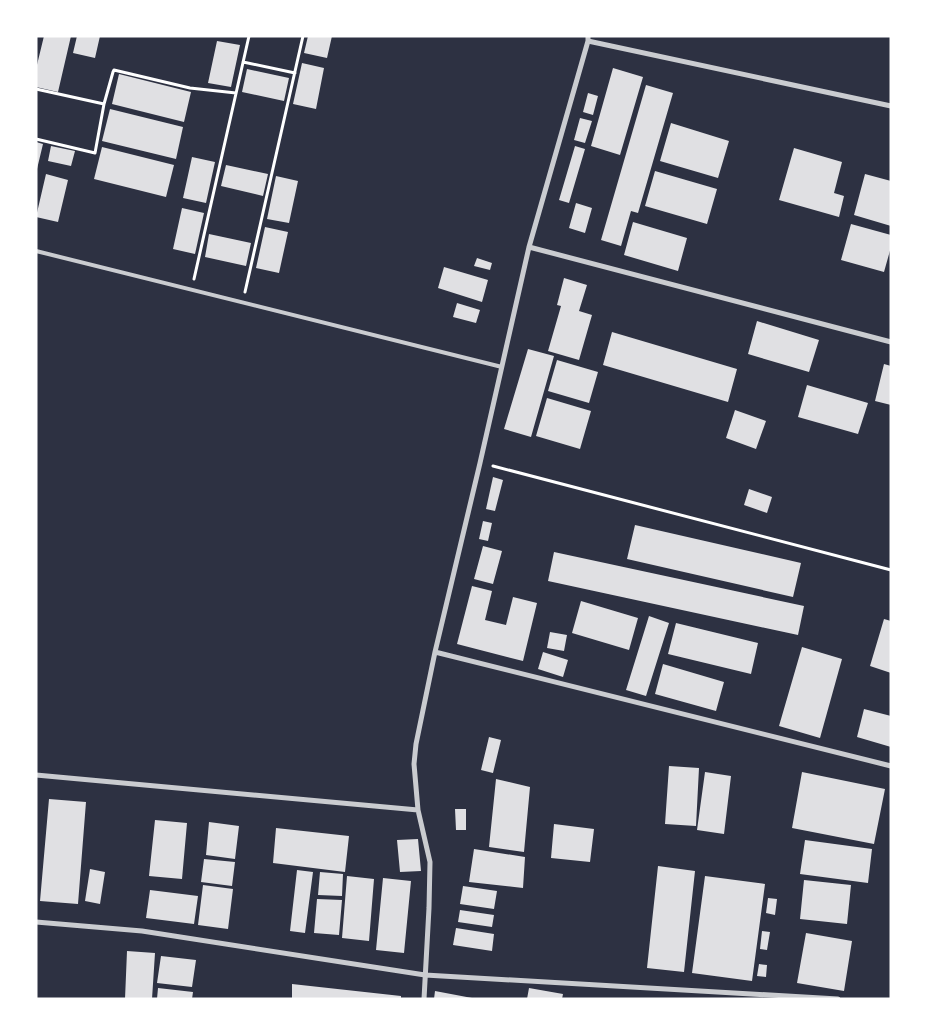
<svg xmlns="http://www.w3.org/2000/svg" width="927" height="1035" viewBox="0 0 927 1035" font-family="Roboto,sans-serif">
  <rect width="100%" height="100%" fill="#2d3142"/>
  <!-- building -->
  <path fill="#e0e0e3" d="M 44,36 L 71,36 L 58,92 L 36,87 L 36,69 Z
    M 77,36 L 100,36 L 95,58 L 73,53 Z
    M 308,36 L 332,36 L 327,58 L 304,53 Z
    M 217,41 L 240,45 L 231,87 L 208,83 Z
    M 302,63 L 324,68 L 316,109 L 293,104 Z
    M 613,68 L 643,77 L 620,155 L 591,146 Z
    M 247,69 L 289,78 L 284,101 L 242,92 Z
    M 119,74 L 191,92 L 184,122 L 112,104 Z
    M 646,85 L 673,93 L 638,213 L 631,211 L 621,246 L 601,240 Z
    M 588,93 L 598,96 L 593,115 L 583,112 Z
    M 110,109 L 183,127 L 176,159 L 102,141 Z
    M 580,118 L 592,121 L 585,143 L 574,140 Z
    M 671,123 L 729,141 L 718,178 L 660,161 Z
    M 36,142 L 43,144 L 37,169 L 36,169 Z
    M 51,146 L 75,151 L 71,166 L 48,161 Z
    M 575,146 L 585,149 L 569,203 L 559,200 Z
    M 102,147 L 174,165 L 166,197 L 94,179 Z
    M 794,148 L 842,162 L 834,193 L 844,196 L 839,217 L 779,200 Z
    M 192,157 L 215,162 L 206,203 L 183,198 Z
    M 226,165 L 268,174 L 263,196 L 221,186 Z
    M 655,171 L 717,189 L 707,224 L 645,206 Z
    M 46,174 L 68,180 L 58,222 L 36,217 Z
    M 865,174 L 891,181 L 891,226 L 854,215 Z
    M 276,176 L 298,181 L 289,223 L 267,219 Z
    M 576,203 L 592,208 L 585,233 L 569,228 Z
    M 182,208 L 204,213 L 195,254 L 173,249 Z
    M 633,222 L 687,238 L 678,271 L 624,255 Z
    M 851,224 L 891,235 L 891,247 L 884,272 L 841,260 Z
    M 265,227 L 288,232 L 279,273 L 256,268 Z
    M 209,234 L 251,243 L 246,266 L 205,257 Z
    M 477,258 L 492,263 L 490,270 L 474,266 Z
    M 444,267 L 488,280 L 482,302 L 438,288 Z
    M 564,278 L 587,285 L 579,311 L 592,315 L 579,360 L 548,351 L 561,306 L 557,305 Z
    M 457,303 L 480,310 L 476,323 L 453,317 Z
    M 757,321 L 819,340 L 809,372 L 748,354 Z
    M 612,332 L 737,369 L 728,402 L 603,365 Z
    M 528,349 L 554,356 L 531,437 L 504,429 Z
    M 557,360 L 598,372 L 589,403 L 548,391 Z
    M 884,364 L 891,366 L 891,405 L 875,401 Z
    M 807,385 L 868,403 L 858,434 L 798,417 Z
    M 547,398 L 591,411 L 580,449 L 536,436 Z
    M 735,410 L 766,421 L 756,449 L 726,438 Z
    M 493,477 L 503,480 L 495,511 L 486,509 Z
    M 749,489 L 772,497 L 767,513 L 744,505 Z
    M 483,521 L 492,523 L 488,541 L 479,539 Z
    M 635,525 L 801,563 L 793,597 L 627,559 Z
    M 483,546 L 502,551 L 493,584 L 474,579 Z
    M 554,552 L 804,606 L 798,635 L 548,581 Z
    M 472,586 L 492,591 L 485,620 L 506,625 L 513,597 L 537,603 L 523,661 L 457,644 Z
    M 581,601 L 638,618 L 629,650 L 572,633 Z
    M 649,616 L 669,623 L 646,696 L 626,690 Z
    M 884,619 L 891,621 L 891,673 L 870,666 Z
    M 676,623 L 758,643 L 751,674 L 668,654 Z
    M 550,632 L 567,635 L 564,651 L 547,648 Z
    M 802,647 L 842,659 L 820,738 L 779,726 Z
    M 543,652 L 568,660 L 563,677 L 538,669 Z
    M 663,664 L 724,682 L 716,711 L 655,694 Z
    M 864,709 L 891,716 L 891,747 L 857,737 Z
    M 489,737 L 501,740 L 493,773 L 481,770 Z
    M 669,766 L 699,768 L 696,826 L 665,824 Z
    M 705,772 L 731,776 L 724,834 L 697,830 Z
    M 802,772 L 885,789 L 874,844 L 792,828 Z
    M 496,779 L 530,787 L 524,852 L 489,847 Z
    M 49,799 L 86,802 L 78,904 L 40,901 Z
    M 455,809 L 466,809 L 466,830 L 456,830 Z
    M 155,820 L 187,823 L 182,879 L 149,876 Z
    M 209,822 L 239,826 L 235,859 L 206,855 Z
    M 554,824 L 594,829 L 590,862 L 551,858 Z
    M 276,828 L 349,836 L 345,872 L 273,863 Z
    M 418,839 L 421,871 L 400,872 L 397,840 Z
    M 805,840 L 872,849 L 868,883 L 800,874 Z
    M 474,849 L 525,857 L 523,888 L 469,882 Z
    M 204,859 L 235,862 L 232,886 L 201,882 Z
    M 658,866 L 695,871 L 684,972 L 647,968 Z
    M 90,869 L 105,872 L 100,904 L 85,901 Z
    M 297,870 L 313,872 L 305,933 L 290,931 Z
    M 320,872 L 343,874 L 342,896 L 318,895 Z
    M 347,876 L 374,879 L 369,941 L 342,938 Z
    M 705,876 L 765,884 L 752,981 L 692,973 Z
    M 383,878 L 411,881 L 404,953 L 376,950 Z
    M 804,880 L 851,885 L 847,924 L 800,919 Z
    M 203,885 L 233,889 L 228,929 L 198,925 Z
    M 463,886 L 497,891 L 494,909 L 460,904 Z
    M 150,890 L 198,896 L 194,924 L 146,918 Z
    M 768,898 L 777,899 L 775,915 L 766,913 Z
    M 317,899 L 342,900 L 339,935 L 314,933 Z
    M 460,910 L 494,915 L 492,927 L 458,922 Z
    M 456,928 L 494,934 L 492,951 L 453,945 Z
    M 762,931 L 770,932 L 767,950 L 760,949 Z
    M 806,933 L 852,941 L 844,991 L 797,983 Z
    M 127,951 L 155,953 L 152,999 L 125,999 Z
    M 161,956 L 196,960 L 192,987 L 157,983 Z
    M 759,964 L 767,965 L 766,977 L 757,976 Z
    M 292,984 L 401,996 L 401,999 L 292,999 Z
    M 158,988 L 193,992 L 192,999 L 157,999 Z
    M 529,988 L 563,994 L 562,999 L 527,999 Z
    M 435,991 L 472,998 L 472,999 L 434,999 Z"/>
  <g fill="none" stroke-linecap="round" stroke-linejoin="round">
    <!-- path -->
    <path stroke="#fff" stroke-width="3" d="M 243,62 L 295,73
      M 36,89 L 104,104 L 95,153 L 36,139
      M 104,104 L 113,72 L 114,70 L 190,88 L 236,93
      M 194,279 L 249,36
      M 245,292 L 303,36
      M 493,466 L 891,570"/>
    <!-- service -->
    <path stroke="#caccd0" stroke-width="4" d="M 36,251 L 502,367"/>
    <!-- minor -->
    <path stroke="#caccd0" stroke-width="5" d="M 588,41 L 891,106
      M 529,247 L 891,342
      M 435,652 L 891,766
      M 36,775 L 418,810
      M 36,922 L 142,931 L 425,975 L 838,999
      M 424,999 L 429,908 L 430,862 L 418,810 L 414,764 L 416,744 L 435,652 L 480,463 L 529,247 L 588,41 L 588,36"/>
  </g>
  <!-- border -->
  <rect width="927" height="1035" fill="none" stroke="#ffffff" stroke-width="75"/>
</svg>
